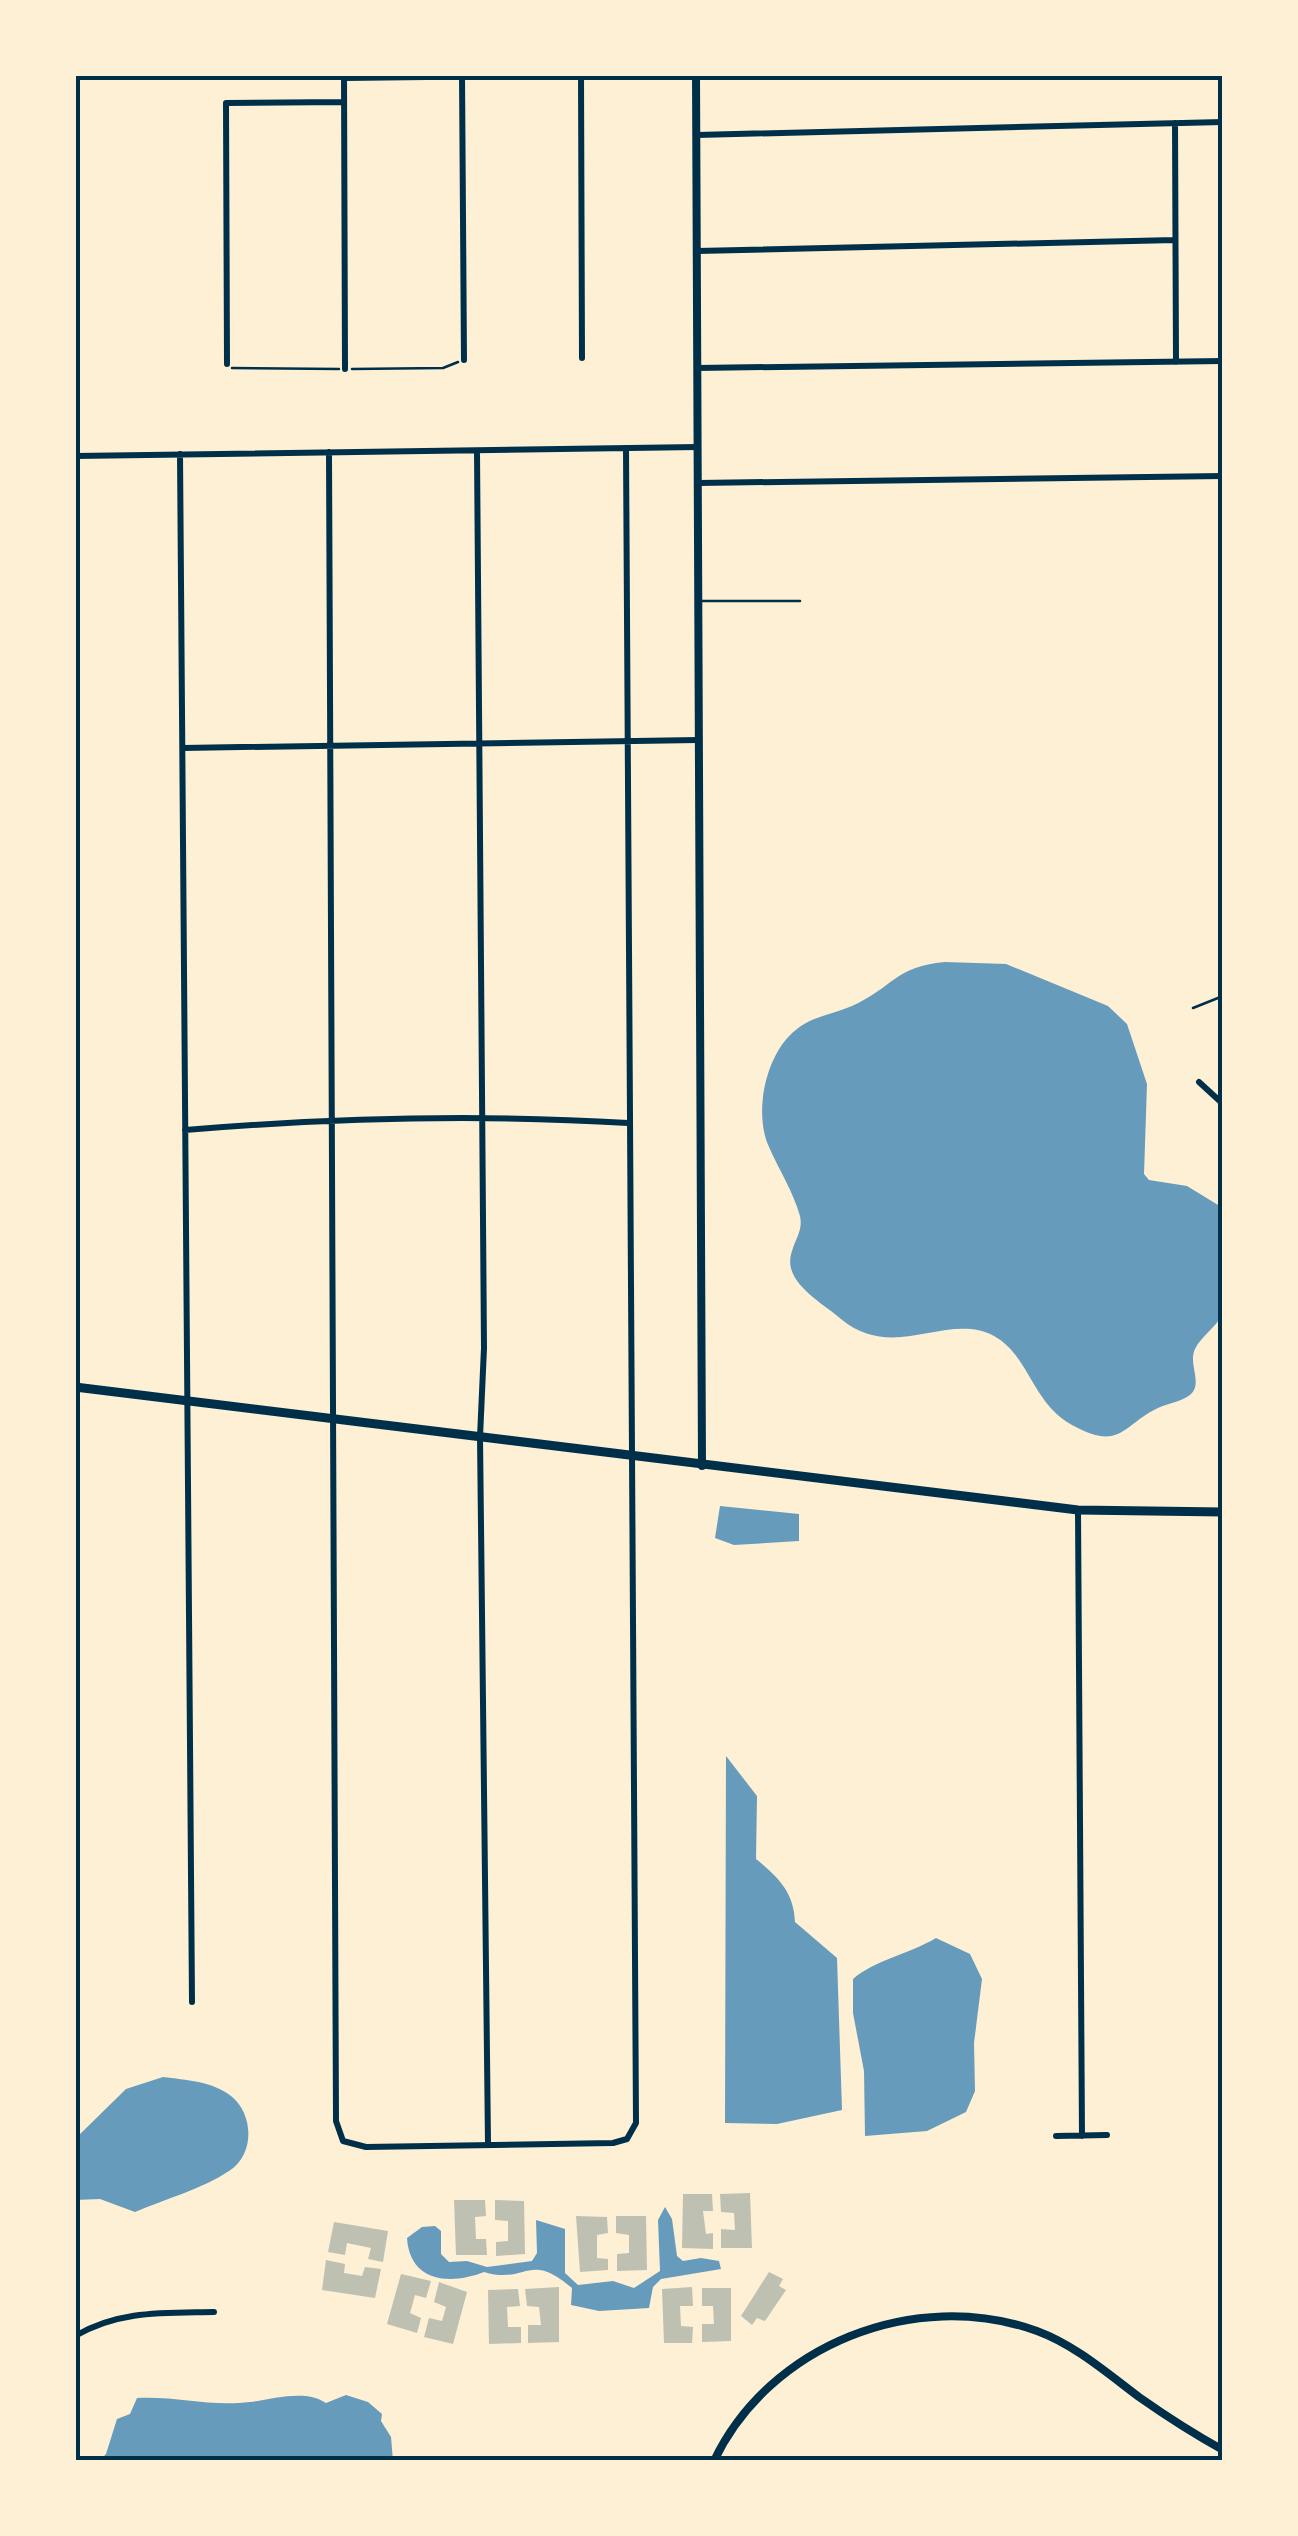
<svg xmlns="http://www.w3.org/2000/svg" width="1298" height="2536" viewBox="0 0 1298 2536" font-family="Helvetica,sans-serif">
  <rect width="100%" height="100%" fill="#fdf0d5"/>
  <!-- water -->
  <path fill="#669bbc" d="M 945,962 L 1006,964 L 1108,1006 L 1127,1024 L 1147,1084 L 1144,1174 L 1149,1180 L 1187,1186 L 1223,1208 C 1223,1228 1228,1300 1222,1314 C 1217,1327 1201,1336 1195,1349 C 1188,1364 1202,1381 1192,1393 C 1185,1401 1168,1403 1158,1408 C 1122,1425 1121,1452 1072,1425 C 1032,1403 1029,1355 994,1336 C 947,1311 894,1363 841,1319 C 822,1302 781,1282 792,1251 C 796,1238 803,1230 800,1216 C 793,1191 779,1170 769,1147 C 753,1112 766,1052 797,1029 C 813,1016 834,1014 852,1006 C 894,987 894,967 945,962 Z
    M 720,1506 L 799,1514 L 799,1541 L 734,1545 L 715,1538 Z
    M 726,1756 L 757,1796 L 756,1859 C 778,1877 794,1892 795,1922 L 837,1958 L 842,2110 L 777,2124 L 725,2123 Z
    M 936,1938 L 970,1954 L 982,1979 L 974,2043 L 975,2091 L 966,2112 L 927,2131 L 865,2136 L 864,2071 L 853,2013 L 853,1979 C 873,1961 909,1954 936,1938 Z
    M 163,2077 C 186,2080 212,2081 231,2096 C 254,2114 255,2155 229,2171 C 202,2189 165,2199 135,2212 L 100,2199 L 75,2200 L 75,2139 L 126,2089 Z
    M 665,2207 L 672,2219 L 677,2256 L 683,2261 L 701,2258 L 719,2261 L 721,2269 L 661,2279 L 653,2287 L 649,2308 L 599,2311 L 571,2305 L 572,2288 C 528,2250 527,2285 484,2272 C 451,2285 410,2283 407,2238 L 422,2227 L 435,2226 L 441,2231 L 441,2254 L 449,2262 L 467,2261 L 487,2267 L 532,2261 L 537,2253 L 536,2220 L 565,2229 L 565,2273 L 578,2285 L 613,2281 L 634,2288 L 660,2271 L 658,2220 Z
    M 346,2395 L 368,2402 L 382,2414 L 381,2421 L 391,2437 L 393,2461 L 99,2461 L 106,2454 L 117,2419 L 130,2414 L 137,2398 C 178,2396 209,2407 250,2402 C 274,2399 305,2389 326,2403 Z"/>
  <!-- building -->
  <path fill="#bec0b2" d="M 750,2193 L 752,2248 L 721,2248 L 721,2229 L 735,2230 L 734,2213 L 721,2212 L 720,2194 Z
    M 683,2194 L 712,2194 L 713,2211 L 703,2211 L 706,2234 L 713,2233 L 713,2249 L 682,2248 Z
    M 454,2200 L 485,2200 L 486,2216 L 475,2217 L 476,2239 L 486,2239 L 487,2255 L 456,2255 Z
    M 495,2200 L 524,2201 L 525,2254 L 496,2256 L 496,2242 L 508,2241 L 508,2221 L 495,2220 Z
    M 576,2216 L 607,2217 L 608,2233 L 597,2235 L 597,2258 L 608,2259 L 608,2270 L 580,2272 Z
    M 616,2216 L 646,2216 L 647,2270 L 617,2271 L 617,2254 L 629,2253 L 629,2235 L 616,2233 Z
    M 334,2222 L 388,2231 L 383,2262 L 368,2259 L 371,2248 L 347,2243 L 345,2255 L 328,2252 Z
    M 326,2260 L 345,2264 L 344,2273 L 362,2276 L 365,2267 L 381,2269 L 375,2298 L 322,2290 Z
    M 769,2272 L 783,2279 L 779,2286 L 786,2290 L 765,2321 L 757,2318 L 752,2325 L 741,2316 Z
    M 401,2274 L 431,2281 L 426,2298 L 415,2295 L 410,2313 L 421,2318 L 417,2333 L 387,2324 Z
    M 439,2282 L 467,2292 L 453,2344 L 424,2337 L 429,2318 L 442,2321 L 446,2307 L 434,2302 Z
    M 559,2287 L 559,2342 L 528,2343 L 528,2325 L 541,2325 L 539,2307 L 527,2306 L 525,2289 Z
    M 692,2287 L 693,2306 L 680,2306 L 681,2326 L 693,2327 L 692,2343 L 664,2343 L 662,2289 Z
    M 702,2288 L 731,2288 L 731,2341 L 702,2342 L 702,2324 L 714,2324 L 713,2306 L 702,2306 Z
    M 518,2289 L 520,2306 L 507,2307 L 508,2327 L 521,2327 L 521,2343 L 489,2344 L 488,2290 Z"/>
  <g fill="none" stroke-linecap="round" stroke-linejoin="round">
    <!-- path -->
    <path stroke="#003049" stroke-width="2.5" d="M 232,368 L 339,369
      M 352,369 L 443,368 L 458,362"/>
    <!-- service -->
    <path stroke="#003049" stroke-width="2.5" d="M 700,601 L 800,601
      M 1193,1008 L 1223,996"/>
    <!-- minor -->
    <path stroke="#003049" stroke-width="6" d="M 344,75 L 345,369
      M 462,75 L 464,360
      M 581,75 L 582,358
      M 344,78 L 591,75
      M 1175,123 L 1176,362
      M 697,135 L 1223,122
      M 697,251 L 1175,240
      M 227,364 L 226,103 L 343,102
      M 697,368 L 1223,361
      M 477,451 L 484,1348 L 480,1437 L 488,2144
      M 329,452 L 336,2121 L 343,2141 L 366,2147 L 613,2143 L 627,2139 L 636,2123 L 626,448
      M 180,454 L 192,2002
      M 75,456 L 698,447
      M 698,483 L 1223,476
      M 183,748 L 698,740
      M 1199,1082 L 1223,1104
      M 185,1130 C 330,1118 482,1114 628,1123
      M 1078,1510 L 1082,2136
      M 1056,2136 L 1107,2135
      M 75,2336 C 119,2310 164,2313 214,2312"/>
    <!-- tertiary -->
    <path stroke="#003049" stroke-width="8" d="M 696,75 L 702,1466
      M 714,2461 C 769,2345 915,2287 1037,2331 C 1075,2345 1107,2373 1139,2397 C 1166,2416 1194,2434 1223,2450"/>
    <!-- secondary -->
    <path stroke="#003049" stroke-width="9" d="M 75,1387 L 1078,1510 L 1223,1512"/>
  </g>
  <!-- border -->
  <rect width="1298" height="2536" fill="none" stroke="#fdf0d5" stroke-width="155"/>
  <rect x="78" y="78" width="1142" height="2380" fill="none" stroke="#003049" stroke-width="4"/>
</svg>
